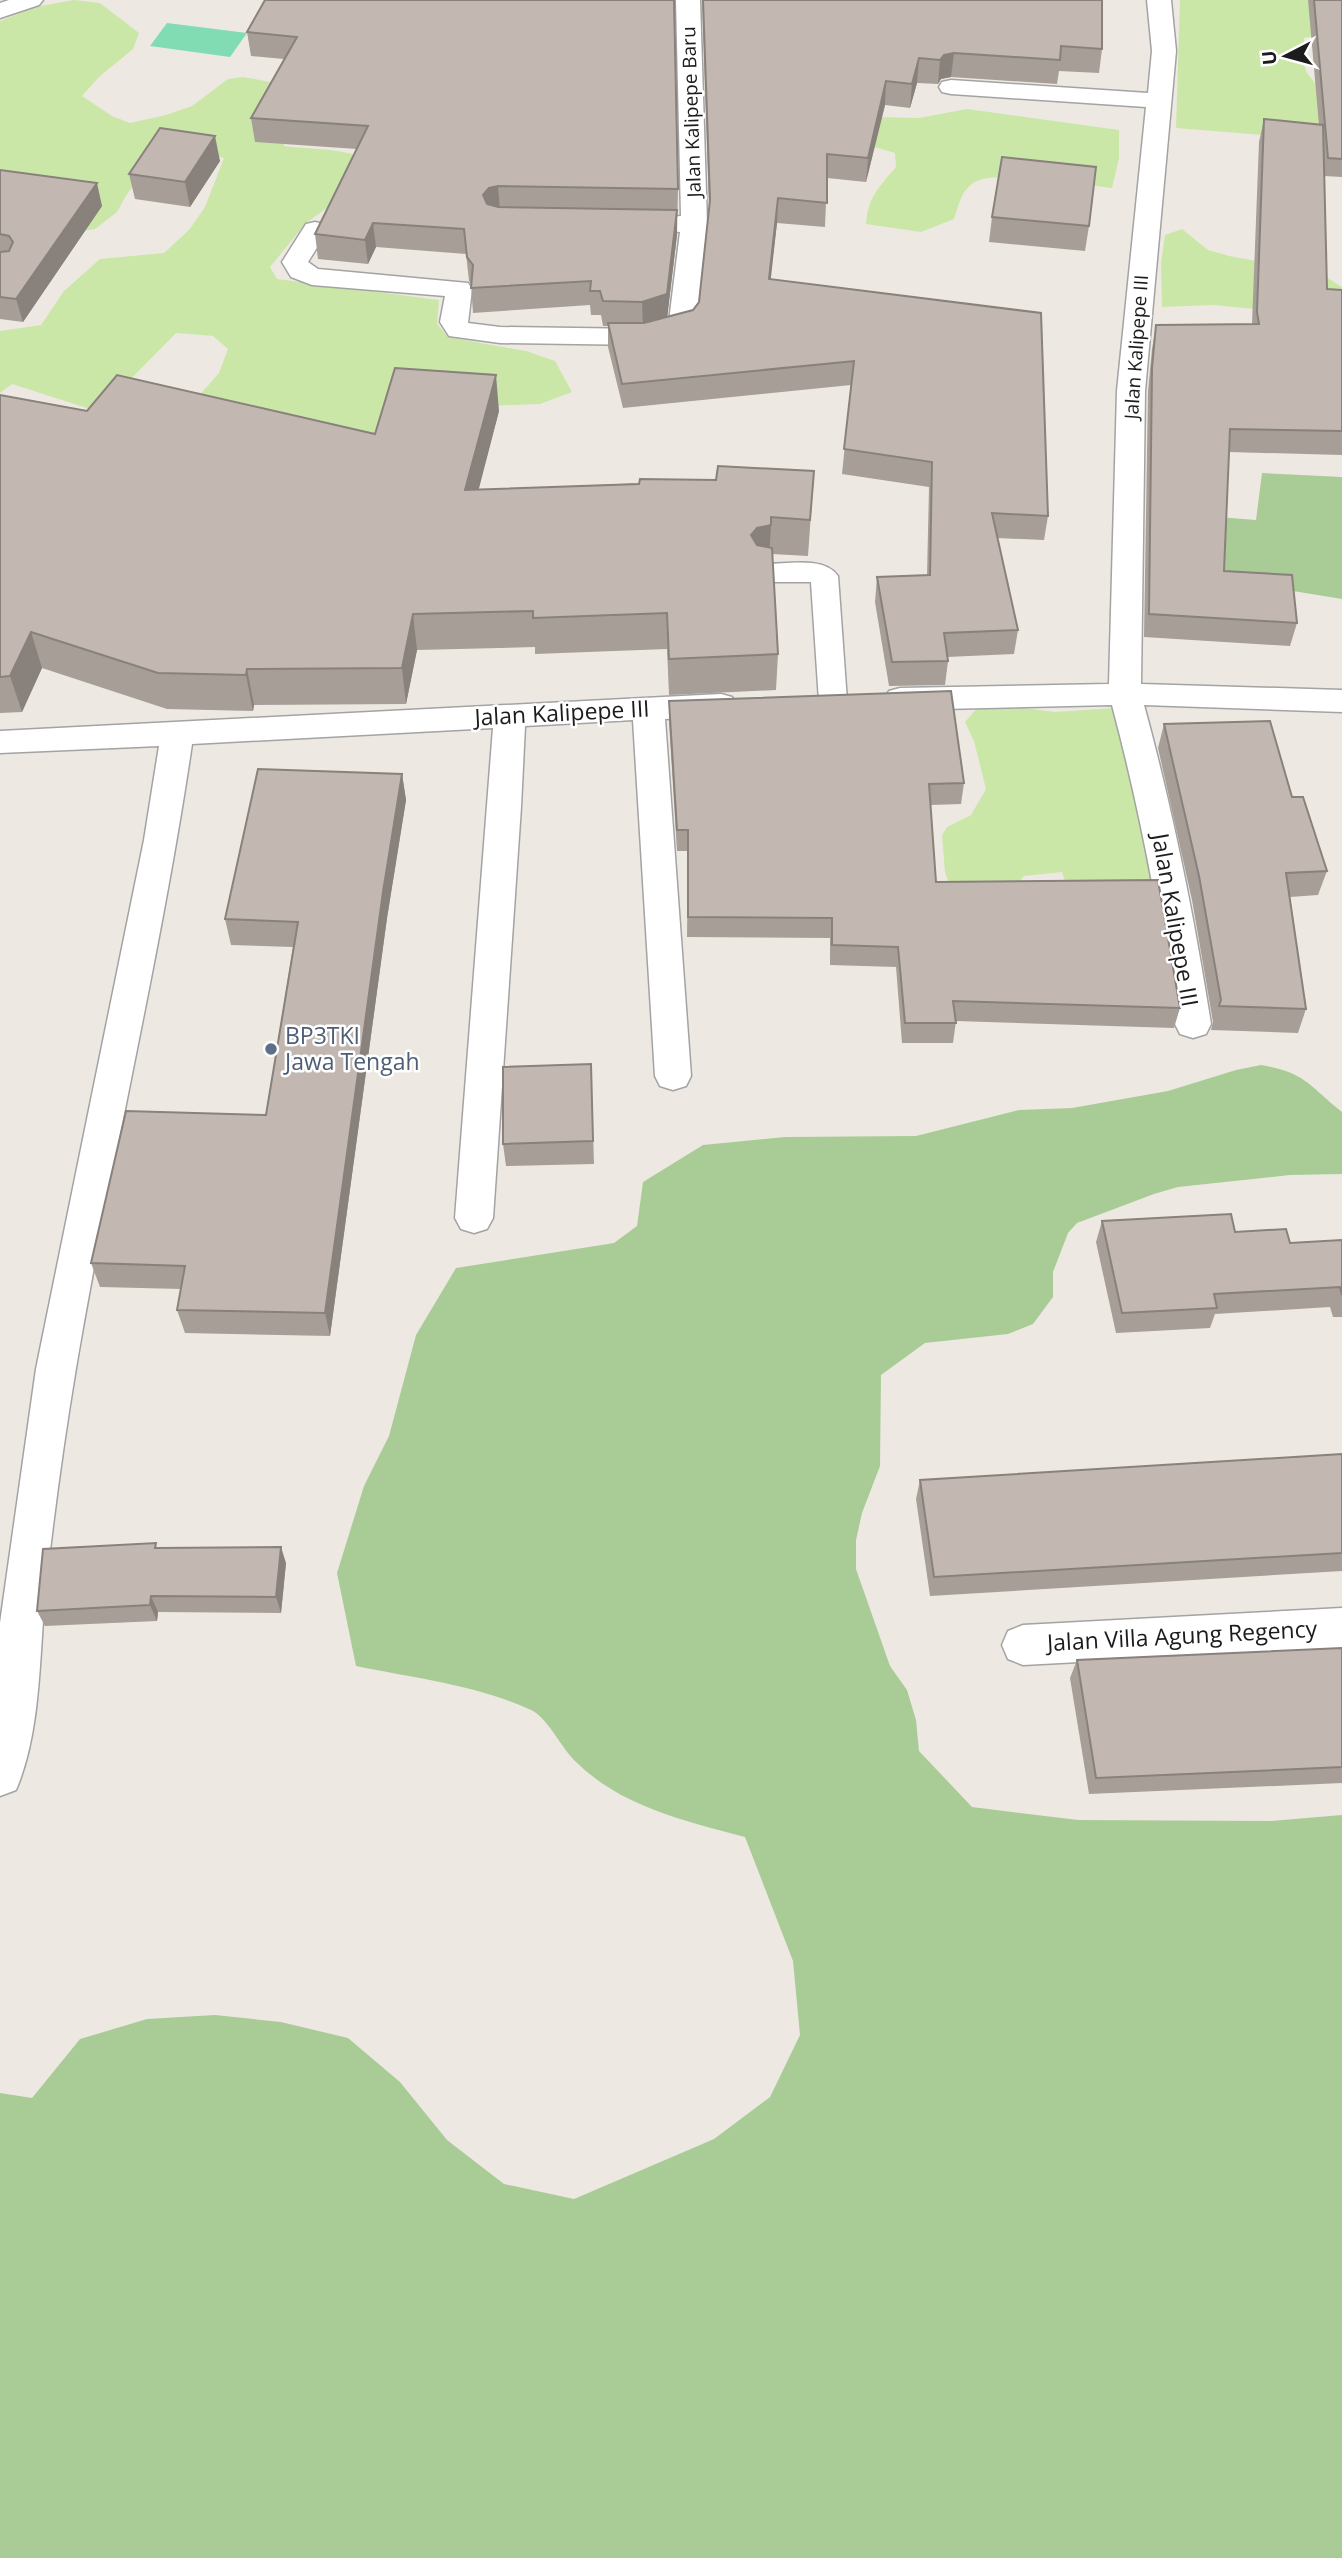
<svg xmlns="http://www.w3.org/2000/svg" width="1342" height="2558" viewBox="0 0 1342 2558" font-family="'Open Sans',sans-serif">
  <rect width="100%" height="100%" fill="#ede9e2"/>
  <!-- grass -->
  <path fill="#cae7a8" d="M 74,0 L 100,3 L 139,33 L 133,49 L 99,77 L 82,96 L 112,116 L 130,123 L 166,115 L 192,106 L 228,79 L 243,77 L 287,85 L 284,146 C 307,149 329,148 352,154 L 354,170 L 340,192 L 327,208 L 306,223 L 270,267 L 277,279 L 439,300 L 437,324 L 448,337 L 526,351 L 555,361 L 572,392 L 540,404 L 484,406 L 393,400 L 381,412 L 373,437 L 197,398 L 219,373 L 228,349 L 213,336 L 176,333 L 115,395 L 93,410 L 12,384 L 0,393 L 0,331 L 41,325 L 64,291 L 100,259 L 164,253 L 189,230 L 205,207 L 224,158 L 188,151 L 143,174 L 127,194 L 117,212 L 95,229 L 54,236 L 0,185 L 0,21 L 35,7 Z
    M 1180,0 L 1320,0 L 1318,35 L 1304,38 L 1302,59 L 1307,73 L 1319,88 L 1335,141 L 1176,128 Z
    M 967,109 L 1119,130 L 1119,158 L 1112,188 C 1085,185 996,169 975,182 C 961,190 959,205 954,219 L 921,232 L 866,224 C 868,197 879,187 896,167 L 895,153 L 868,145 L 879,117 L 919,118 Z
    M 1182,229 L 1208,250 L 1229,256 L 1318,272 L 1342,287 L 1342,304 L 1277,311 L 1213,305 L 1162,307 L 1161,263 L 1165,235 Z
    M 994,704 L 1055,712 L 1129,707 L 1163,912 L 1067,887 L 1062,872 L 1024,876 L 1018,883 L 953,895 L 945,872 L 942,835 L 947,827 L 971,815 L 986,789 L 974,741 L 965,722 L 978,707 Z"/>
  <!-- forest -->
  <path fill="#a9cc97" d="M 1262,473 L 1342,477 L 1342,599 L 1293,591 L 1225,585 L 1156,512 L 1256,520 Z
    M 1261,1065 C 1307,1073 1309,1086 1342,1112 L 1342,1174 L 1290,1175 L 1178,1187 L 1154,1194 L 1077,1223 L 1068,1233 L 1053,1272 L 1053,1297 L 1033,1324 L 1008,1334 L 925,1343 L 881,1375 L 880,1466 L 862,1513 L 856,1540 L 856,1569 L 890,1666 L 907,1690 L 916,1720 L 919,1751 L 972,1807 L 1078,1820 L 1271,1821 L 1342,1815 L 1342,2558 L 0,2558 L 0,2093 L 32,2098 L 80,2039 L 147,2019 L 215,2015 L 281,2022 L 348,2038 L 400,2082 L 447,2140 L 504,2184 L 574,2199 L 714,2139 L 770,2097 L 800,2035 L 793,1961 L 745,1837 C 685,1821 622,1807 576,1762 C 562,1749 547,1717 531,1710 C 477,1685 414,1678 356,1666 L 337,1573 L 364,1486 L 389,1436 L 416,1335 L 456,1268 L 614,1243 L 637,1226 L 643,1182 L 703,1145 L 785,1137 L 916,1136 L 1019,1110 L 1072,1108 L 1168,1091 L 1236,1070 Z"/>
  <!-- pitch -->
  <path fill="#81dcb4" d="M 167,23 L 247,33 L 230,57 L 150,46 Z"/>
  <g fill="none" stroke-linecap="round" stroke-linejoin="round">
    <defs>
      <path id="lane" d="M 766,564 C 787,564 825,556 838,576 L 847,701 L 843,708 L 833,711 L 823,708 L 819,701 L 811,582 L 766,582 L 756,579 L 752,573 L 756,567 Z"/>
      <path id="street" d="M 9,0 L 43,0 L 39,5 L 0,18 L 0,3 Z
        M 676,0 L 700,0 L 707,224 L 696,326 L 692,332 L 644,345 L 500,343 L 449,336 L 440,322 L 445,296 L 312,285 L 291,277 L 282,262 L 306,224 L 315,222 L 324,224 L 328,230 L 308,262 L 318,269 L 468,283 L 472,289 L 468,323 L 500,327 L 643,329 L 669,321 L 680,232 L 659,230 L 655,224 L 659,218 L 681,216 Z
        M 1147,0 L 1171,0 L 1176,51 L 1145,391 L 1141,684 L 1342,690 L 1342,712 L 1144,705 C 1173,811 1194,916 1211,1024 L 1206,1034 L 1193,1038 L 1180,1034 L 1175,1024 C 1160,916 1140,810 1112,705 L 900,710 L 889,707 L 884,699 L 889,691 L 900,688 L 1109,684 L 1117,391 L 1146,107 L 951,94 L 942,92 L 939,87 L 942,82 L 951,80 L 1148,93 L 1152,51 Z
        M 721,694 L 732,697 L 737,705 L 732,713 L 721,716 L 665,719 L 691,1076 L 686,1086 L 673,1090 L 660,1086 L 655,1076 L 633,720 L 525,726 L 521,807 L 493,1218 L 487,1229 L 474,1233 L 461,1229 L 455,1218 L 493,728 L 192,744 C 161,954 111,1160 76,1368 C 64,1440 54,1513 46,1585 C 39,1650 42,1730 16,1790 L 0,1796 L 0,1623 L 36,1369 L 144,840 L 159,746 L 0,753 L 0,731 Z
        M 1342,1608 L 1342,1648 L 1023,1665 L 1008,1659 L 1002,1645 L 1008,1631 L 1023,1625 Z"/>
    </defs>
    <!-- lane casing -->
    <use href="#lane" stroke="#a3a3a3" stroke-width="3"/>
    <!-- street casing -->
    <use href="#street" stroke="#a3a3a3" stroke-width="3"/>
    <!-- lane -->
    <use href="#lane" fill="#fff" fill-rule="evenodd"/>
    <!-- street -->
    <use href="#street" fill="#fff" fill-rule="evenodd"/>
  </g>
  <!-- wall -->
  <path fill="#a79e98" d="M 265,0 L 678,189 L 677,235 L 667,317 L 693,310 L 699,302 L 709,208 L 702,0 L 1102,0 L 1102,49 L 1099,73 L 1059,71 L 1057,84 L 951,77 L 941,79 L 938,84 L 917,83 L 910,108 L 885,105 L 866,182 L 827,178 L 825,227 L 777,223 L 770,280 L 1048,516 L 1044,540 L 997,538 L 1018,630 L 1014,654 L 947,657 L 948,661 L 945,685 L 889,686 L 875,602 L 877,577 L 927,575 L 929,487 L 842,474 L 851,385 L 623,408 L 608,347 L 608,326 L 603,326 L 601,315 L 591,315 L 590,305 L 473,313 L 471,284 L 469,281 L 466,254 L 376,247 L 368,264 L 318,259 L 315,234 L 357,149 L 255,142 L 251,118 L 284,59 L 251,56 L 247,32 Z
    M 1308,0 L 1342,0 L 1342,177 L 1324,176 L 1327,289 L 1342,290 L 1342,455 L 1229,452 L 1224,571 L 1297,623 L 1290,646 L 1144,637 L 1148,391 L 1152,349 L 1156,325 L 1252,324 L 1259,142 L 1264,119 L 1319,125 Z
    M 220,161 L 190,207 L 135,199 L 129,174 Z
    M 0,170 L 102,206 L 23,322 L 0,319 Z
    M 992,217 L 1089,226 L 1085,251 L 989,242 Z
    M 0,395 L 87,411 L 375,434 L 499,411 L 478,490 L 716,480 L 814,471 L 808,556 L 772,554 L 778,654 L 776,690 L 669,695 L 667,649 L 535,654 L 535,647 L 417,650 L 406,704 L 254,705 L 253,711 L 167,709 L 42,668 L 22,712 L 0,713 Z
    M 669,701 L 964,783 L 961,804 L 930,805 L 936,882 L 1180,1008 L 1174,1028 L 956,1021 L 953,1043 L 902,1043 L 896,967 L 830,965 L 830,938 L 687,937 L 688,851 L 677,851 L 669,722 Z
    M 1164,724 L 1292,797 L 1327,871 L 1318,895 L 1290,897 L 1306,1009 L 1298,1033 L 1211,1030 L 1213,1022 L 1192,900 L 1158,748 Z
    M 402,774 L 406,800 L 387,918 L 330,1336 L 185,1333 L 177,1310 L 181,1289 L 100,1287 L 91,1263 L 266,1115 L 293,947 L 231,945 L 225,919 Z
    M 591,1064 L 594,1164 L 506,1166 L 503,1144 Z
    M 1102,1221 L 1235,1232 L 1290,1243 L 1342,1240 L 1342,1317 L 1333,1317 L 1330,1307 L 1215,1314 L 1210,1328 L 1116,1333 L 1096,1242 Z
    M 1342,1454 L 1342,1571 L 930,1596 L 916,1499 L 920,1480 Z
    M 158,1548 L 286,1563 L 281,1613 L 158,1612 L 157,1621 L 45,1626 L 37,1611 Z
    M 1342,1648 L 1342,1783 L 1089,1794 L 1070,1678 L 1077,1660 Z"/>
  <!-- shaded-wall -->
  <path fill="#88817c" d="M 954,53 L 951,77 L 941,79 L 938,84 L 940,60 L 944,55 Z
    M 919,58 L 917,83 L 910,108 L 912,84 Z
    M 886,81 L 885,105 L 866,182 L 868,158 Z
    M 215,136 L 220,161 L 190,207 L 185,182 Z
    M 97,183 L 102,206 L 23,322 L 16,299 Z
    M 498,186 L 500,210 L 490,212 L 483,195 L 489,188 Z
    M 778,198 L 777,223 L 768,304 L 769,279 Z
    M 677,210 L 677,235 L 667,319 L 643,326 L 642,302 Z
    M 373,223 L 376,247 L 368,264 L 365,240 Z
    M 496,375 L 499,411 L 469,527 L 465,490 Z
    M 771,525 L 769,561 L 755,564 L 751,535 L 757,528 Z
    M 413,614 L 417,650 L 406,704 L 402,668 Z
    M 31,632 L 42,668 L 22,712 L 10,676 Z
    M 247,669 L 254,705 L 253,711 L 246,675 Z
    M 402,774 L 406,800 L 387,918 L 330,1336 L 325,1313 L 383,892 Z
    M 281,1547 L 286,1563 L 281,1613 L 276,1597 Z
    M 151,1596 L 158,1612 L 157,1621 L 150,1605 Z"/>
  <!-- building -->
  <path fill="#c2b8b1" stroke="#88817c" stroke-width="2" d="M 265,0 L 674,0 L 678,189 L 498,186 L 489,188 L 483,195 L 487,204 L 498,207 L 677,210 L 667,294 L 642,302 L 603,301 L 600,291 L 590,291 L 591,281 L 471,288 L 473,265 L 467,257 L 464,229 L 373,223 L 365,240 L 315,234 L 368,126 L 251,118 L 297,37 L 247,32 Z
    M 703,0 L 1102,0 L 1102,49 L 1061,46 L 1060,60 L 954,53 L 944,55 L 940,60 L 919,58 L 912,84 L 886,81 L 868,158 L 827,154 L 827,203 L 778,198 L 769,279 L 1041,313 L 1048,516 L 992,513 L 1018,630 L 944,633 L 948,661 L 892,662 L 877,577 L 930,575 L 932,462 L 844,449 L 854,361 L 622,384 L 608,323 L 644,323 L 693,310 L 699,302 L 710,200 Z
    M 1314,0 L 1342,0 L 1342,159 L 1328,158 Z
    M 1264,119 L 1323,125 L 1327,289 L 1342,290 L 1342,431 L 1230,429 L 1224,571 L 1292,575 L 1297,623 L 1149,614 L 1152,368 L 1156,325 L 1259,324 L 1257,312 Z
    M 160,128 L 215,136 L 185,182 L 129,174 Z
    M 1002,157 L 1096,167 L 1089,226 L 992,217 Z
    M 0,170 L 97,183 L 16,299 L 0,297 L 0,252 L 9,251 L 13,242 L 9,236 L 0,234 Z
    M 395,368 L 496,375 L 465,490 L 639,484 L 640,479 L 716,480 L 718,466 L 814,471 L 810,520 L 771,517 L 771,525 L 757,528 L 751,535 L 757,545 L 772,548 L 778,654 L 669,659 L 667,613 L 533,618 L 533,611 L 413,614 L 402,668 L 247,669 L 246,675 L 158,673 L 31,632 L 10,676 L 0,677 L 0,395 L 87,411 L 117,375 L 375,434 Z
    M 951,691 L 964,783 L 929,784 L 936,882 L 1158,880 L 1180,1008 L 953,1001 L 956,1023 L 905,1023 L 898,947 L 832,945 L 832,918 L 688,917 L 688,830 L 677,830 L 669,701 Z
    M 1270,721 L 1292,797 L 1303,797 L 1327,871 L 1286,873 L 1306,1009 L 1219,1006 L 1221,1000 L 1199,876 L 1164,724 Z
    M 258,769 L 402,774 L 383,892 L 325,1313 L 177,1310 L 185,1266 L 91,1263 L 126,1111 L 266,1115 L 298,922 L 225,919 Z
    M 591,1064 L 593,1141 L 503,1144 L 503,1067 Z
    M 1231,1214 L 1235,1232 L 1286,1229 L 1290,1243 L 1342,1240 L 1342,1295 L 1340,1287 L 1214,1294 L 1217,1308 L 1122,1313 L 1102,1221 Z
    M 1342,1454 L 1342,1553 L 934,1577 L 920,1480 Z
    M 156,1543 L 155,1548 L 281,1547 L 276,1597 L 151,1596 L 150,1605 L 37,1611 L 43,1549 Z
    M 1342,1648 L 1342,1767 L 1096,1778 L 1077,1660 Z"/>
  <!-- markers -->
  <circle fill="#5c6f8a" stroke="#fff" stroke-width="2.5" cx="271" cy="1049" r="7"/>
  <g text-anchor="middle" stroke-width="5" stroke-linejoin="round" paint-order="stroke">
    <!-- far-street labels -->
    <g font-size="19" fill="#1c1c1c" stroke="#fff">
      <text transform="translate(691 112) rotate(-92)" y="7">Jalan Kalipepe Baru</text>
      <text transform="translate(1136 347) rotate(-86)" y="7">Jalan Kalipepe III</text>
    </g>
    <!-- street labels -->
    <g font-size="23" fill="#1c1c1c" stroke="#fff">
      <text transform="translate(562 713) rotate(-3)" y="8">Jalan Kalipepe III</text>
      <text transform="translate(1175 920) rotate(80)" y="8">Jalan Kalipepe III</text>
      <text transform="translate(1182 1636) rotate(-3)" y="8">Jalan Villa Agung Regency</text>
    </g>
    <!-- service labels -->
    <g font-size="23" fill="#4e5e75" stroke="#fff" text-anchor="start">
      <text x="285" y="1044">BP3TKI<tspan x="285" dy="26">Jawa Tengah</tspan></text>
    </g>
  </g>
  <!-- north arrow -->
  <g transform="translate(1286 56) rotate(264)" stroke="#ffffff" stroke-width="5" paint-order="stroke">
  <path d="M0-5L12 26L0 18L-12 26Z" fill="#1c1c1c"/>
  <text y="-10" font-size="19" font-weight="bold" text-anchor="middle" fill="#1c1c1c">U</text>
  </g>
</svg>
